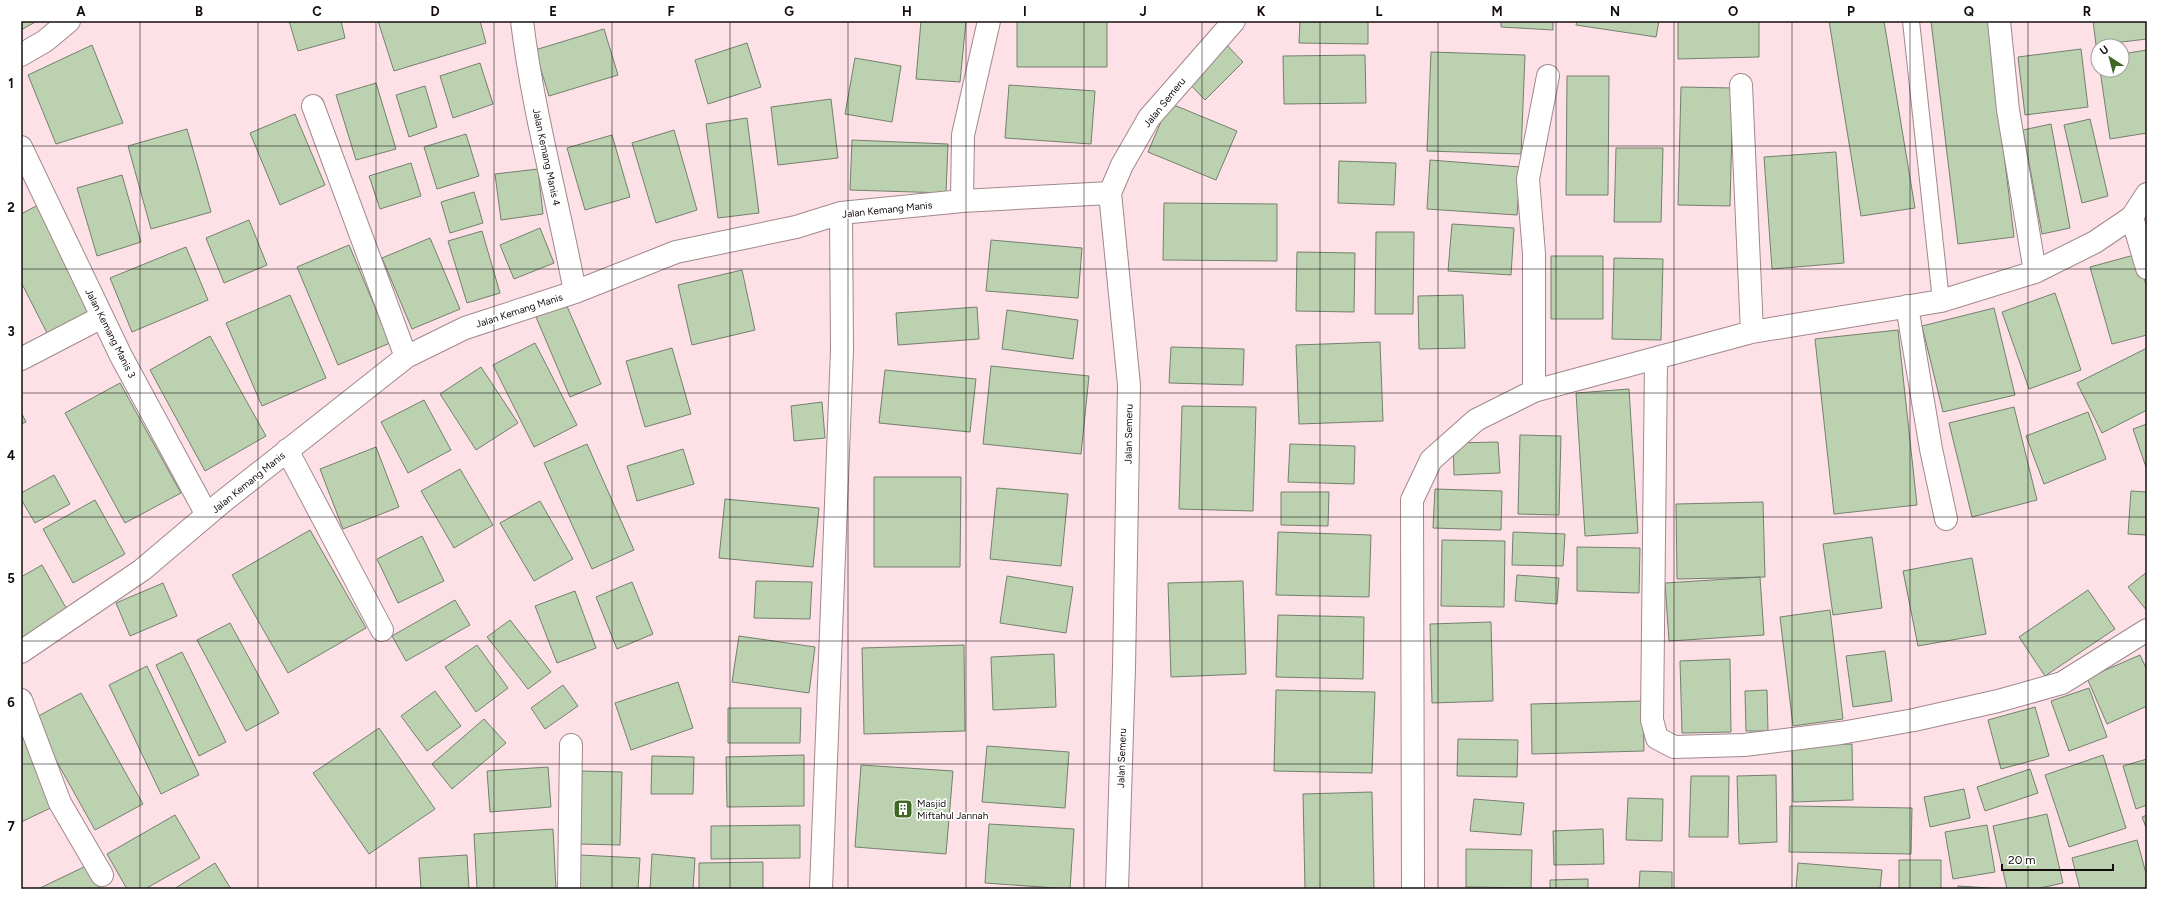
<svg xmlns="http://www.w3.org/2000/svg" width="2168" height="910" viewBox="0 0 2168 910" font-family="Figtree,sans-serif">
  <rect width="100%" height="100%" fill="#fde1e6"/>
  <!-- building -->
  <path fill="#bbd1af" stroke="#74806e" d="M 21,21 L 37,21 L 21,30 Z
    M 289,21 L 341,21 L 345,38 L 298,51 Z
    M 378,21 L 480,21 L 486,43 L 394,71 Z
    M 921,21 L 966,21 L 960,82 L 916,79 Z
    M 1017,21 L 1107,21 L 1107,67 L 1017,67 Z
    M 1300,21 L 1368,21 L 1368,44 L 1299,43 Z
    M 1501,21 L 1553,21 L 1553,30 L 1501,27 Z
    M 1577,21 L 1659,21 L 1656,37 L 1576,25 Z
    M 1678,21 L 1759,21 L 1759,57 L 1678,59 Z
    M 1829,21 L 1884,21 L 1915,208 L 1861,216 Z
    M 1931,21 L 1988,21 L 2014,237 L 1958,244 Z
    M 2093,21 L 2147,21 L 2147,39 L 2096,45 Z
    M 604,29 L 618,75 L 549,96 L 535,50 Z
    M 1223,41 L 1243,62 L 1205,100 L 1185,79 Z
    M 747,43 L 761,87 L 708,104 L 695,60 Z
    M 92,45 L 123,123 L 56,144 L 28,75 Z
    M 2081,49 L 2088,107 L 2025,115 L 2018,57 Z
    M 2147,50 L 2147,133 L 2110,139 L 2100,70 L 2122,70 L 2122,54 Z
    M 1431,52 L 1525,55 L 1521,154 L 1427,151 Z
    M 1365,55 L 1366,103 L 1284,104 L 1283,56 Z
    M 855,58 L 901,66 L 892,122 L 845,114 Z
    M 480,63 L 493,104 L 453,118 L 440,76 Z
    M 1567,76 L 1609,76 L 1608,195 L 1566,195 Z
    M 376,83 L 396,149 L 356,160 L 336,95 Z
    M 1009,85 L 1095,91 L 1091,144 L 1005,138 Z
    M 425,86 L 437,127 L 409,137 L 396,95 Z
    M 1681,87 L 1733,88 L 1730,206 L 1678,205 Z
    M 831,99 L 838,158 L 778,165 L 771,107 Z
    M 1169,103 L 1237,131 L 1216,180 L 1148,152 Z
    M 295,114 L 325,185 L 280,205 L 250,133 Z
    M 747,118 L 759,213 L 718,218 L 706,124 Z
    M 2090,119 L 2108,196 L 2082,203 L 2064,125 Z
    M 2051,124 L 2070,228 L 2042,234 L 2023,130 Z
    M 187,129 L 211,212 L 151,229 L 128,146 Z
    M 674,130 L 697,210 L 656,223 L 632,143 Z
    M 466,134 L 479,176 L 437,189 L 424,147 Z
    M 612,135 L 630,197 L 585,210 L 567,148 Z
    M 852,140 L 948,144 L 946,193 L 850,190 Z
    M 1616,148 L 1663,148 L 1661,222 L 1614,222 Z
    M 1836,152 L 1844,263 L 1772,269 L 1764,157 Z
    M 1430,160 L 1521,167 L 1517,215 L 1427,209 Z
    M 1339,161 L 1396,163 L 1394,205 L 1338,203 Z
    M 411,163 L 421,196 L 380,209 L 369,176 Z
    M 538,169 L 543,214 L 501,220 L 495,174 Z
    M 122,175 L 141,242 L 97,256 L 77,188 Z
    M 474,192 L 483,223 L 450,233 L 441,202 Z
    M 1164,203 L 1277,204 L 1277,261 L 1163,260 Z
    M 38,205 L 93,312 L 48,335 L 21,282 L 21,214 Z
    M 249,220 L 267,265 L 224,283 L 206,238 Z
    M 1452,224 L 1514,228 L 1511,275 L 1448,271 Z
    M 540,228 L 554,263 L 514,279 L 500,245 Z
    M 482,231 L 500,293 L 467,303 L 448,241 Z
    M 1376,232 L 1414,232 L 1413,314 L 1375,314 Z
    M 430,238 L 460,309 L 412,329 L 382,258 Z
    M 991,240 L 1082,248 L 1078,298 L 986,291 Z
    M 349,245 L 390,343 L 338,365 L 297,267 Z
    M 186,247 L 208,300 L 132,332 L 110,278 Z
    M 1297,252 L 1355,253 L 1354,312 L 1296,311 Z
    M 2138,254 L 2147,289 L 2147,335 L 2112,344 L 2090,267 Z
    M 1551,256 L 1603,256 L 1603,319 L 1551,319 Z
    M 1614,258 L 1663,259 L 1661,340 L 1612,339 Z
    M 742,270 L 755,330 L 692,345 L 678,285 Z
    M 2055,293 L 2081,370 L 2029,389 L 2002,312 Z
    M 290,295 L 326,378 L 262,406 L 226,323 Z
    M 1463,295 L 1465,348 L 1419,349 L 1418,296 Z
    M 566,304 L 601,384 L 570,397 L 536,317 Z
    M 977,307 L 979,339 L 898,345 L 896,313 Z
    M 1994,308 L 2015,395 L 1943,412 L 1922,326 Z
    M 1007,310 L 1078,320 L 1073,359 L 1002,349 Z
    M 1898,330 L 1917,505 L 1834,514 L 1815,339 Z
    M 210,336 L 266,436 L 205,471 L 150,370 Z
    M 1380,342 L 1383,421 L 1299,424 L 1296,345 Z
    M 535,343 L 577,425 L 534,447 L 493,365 Z
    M 1171,347 L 1244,349 L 1243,385 L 1169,383 Z
    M 672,348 L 691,414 L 645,427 L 626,361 Z
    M 2147,348 L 2147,410 L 2102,433 L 2077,383 Z
    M 991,366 L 1089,376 L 1081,454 L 983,444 Z
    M 481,367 L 518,423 L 476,450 L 440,394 Z
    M 885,370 L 976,379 L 970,432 L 879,423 Z
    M 120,383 L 181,493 L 125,523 L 65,413 Z
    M 1629,389 L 1638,533 L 1585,536 L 1576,393 Z
    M 424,400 L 451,450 L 408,473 L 381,422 Z
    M 822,402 L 825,438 L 794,441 L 791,406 Z
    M 1182,406 L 1256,407 L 1253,511 L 1179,509 Z
    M 2014,407 L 2037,500 L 1972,517 L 1949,423 Z
    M 21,412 L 26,422 L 21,424 Z
    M 2088,412 L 2106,459 L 2044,484 L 2026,436 Z
    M 2147,424 L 2147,470 L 2133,429 Z
    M 1520,435 L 1561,436 L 1559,515 L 1518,514 Z
    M 1498,442 L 1500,473 L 1454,475 L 1453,443 Z
    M 587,444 L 634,550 L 592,569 L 544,463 Z
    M 1290,444 L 1355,446 L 1354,484 L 1288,482 Z
    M 376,447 L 399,507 L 343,529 L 320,469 Z
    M 683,449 L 694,484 L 637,501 L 627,466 Z
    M 460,469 L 493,525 L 454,548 L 421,491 Z
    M 54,475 L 70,504 L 35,523 L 21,499 L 21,493 Z
    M 874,477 L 961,477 L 960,567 L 874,567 Z
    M 997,488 L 1068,494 L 1061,566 L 990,559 Z
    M 1435,489 L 1502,491 L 1501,530 L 1433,528 Z
    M 2131,491 L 2147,492 L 2147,535 L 2128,534 Z
    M 1281,492 L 1329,492 L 1328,526 L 1281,525 Z
    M 725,499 L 819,508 L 813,567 L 719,558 Z
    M 95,500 L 125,554 L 73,583 L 43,529 Z
    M 540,501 L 573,559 L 534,581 L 500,523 Z
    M 1763,502 L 1765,577 L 1677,579 L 1676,504 Z
    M 310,530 L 366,628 L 288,673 L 232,575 Z
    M 1278,532 L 1371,535 L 1369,597 L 1276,595 Z
    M 1513,532 L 1565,534 L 1563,566 L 1512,565 Z
    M 422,536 L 444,581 L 398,603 L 377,559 Z
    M 1872,537 L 1882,608 L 1833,615 L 1823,544 Z
    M 1442,540 L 1505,541 L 1504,607 L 1441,606 Z
    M 1577,547 L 1640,548 L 1639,593 L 1577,591 Z
    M 1972,558 L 1986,634 L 1918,646 L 1903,571 Z
    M 42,565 L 70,615 L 21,642 L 21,577 Z
    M 2147,572 L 2147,611 L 2128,587 Z
    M 1517,575 L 1559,578 L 1557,604 L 1515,601 Z
    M 1007,576 L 1073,587 L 1066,633 L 1000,623 Z
    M 1760,577 L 1764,635 L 1669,641 L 1665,583 Z
    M 756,581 L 812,582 L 810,619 L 754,618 Z
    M 1243,581 L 1246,674 L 1171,677 L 1168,583 Z
    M 632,582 L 653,634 L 617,649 L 596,597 Z
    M 163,583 L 177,616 L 130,636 L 116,603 Z
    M 2088,590 L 2115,629 L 2045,676 L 2019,637 Z
    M 575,591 L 596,648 L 557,663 L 535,606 Z
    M 455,600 L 470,625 L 406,661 L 392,636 Z
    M 1830,610 L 1843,719 L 1793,726 L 1780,617 Z
    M 1278,615 L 1364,617 L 1363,679 L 1276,677 Z
    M 510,620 L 551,672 L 528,689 L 487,637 Z
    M 1491,622 L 1493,701 L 1432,703 L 1430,624 Z
    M 230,623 L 279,713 L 246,731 L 197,640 Z
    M 739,636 L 815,647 L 809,693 L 732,682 Z
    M 477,645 L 508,688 L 476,712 L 445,667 Z
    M 964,645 L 965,731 L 864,734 L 862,648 Z
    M 1885,651 L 1892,701 L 1853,707 L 1846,656 Z
    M 182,652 L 226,742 L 199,756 L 156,665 Z
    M 1054,654 L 1056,707 L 993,710 L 991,657 Z
    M 2140,655 L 2147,670 L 2147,706 L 2107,724 L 2087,678 Z
    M 1730,659 L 1731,732 L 1682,733 L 1680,661 Z
    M 147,666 L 199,775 L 161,794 L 109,685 Z
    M 678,682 L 693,728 L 631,750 L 615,703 Z
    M 563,685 L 578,706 L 545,729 L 531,708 Z
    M 2089,688 L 2107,737 L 2069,751 L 2051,701 Z
    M 1276,690 L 1375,692 L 1372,773 L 1274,771 Z
    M 1767,690 L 1768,731 L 1746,731 L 1745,691 Z
    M 435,691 L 461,726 L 427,751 L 401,716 Z
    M 81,693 L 143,804 L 95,830 L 33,719 Z
    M 1643,701 L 1644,751 L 1532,754 L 1531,704 Z
    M 2035,707 L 2049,756 L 2001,769 L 1988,720 Z
    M 728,708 L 801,708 L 800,743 L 728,743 Z
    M 484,719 L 506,743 L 452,789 L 432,764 Z
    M 379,728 L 435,809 L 369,854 L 313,773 Z
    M 25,736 L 59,804 L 21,822 L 21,738 Z
    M 1458,739 L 1518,740 L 1517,777 L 1457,776 Z
    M 1852,744 L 1853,800 L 1793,802 L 1792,746 Z
    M 987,746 L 1069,752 L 1065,808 L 982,802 Z
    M 804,755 L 804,806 L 727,807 L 726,757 Z
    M 2103,755 L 2126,828 L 2069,847 L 2045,775 Z
    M 652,756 L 694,757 L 693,794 L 651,794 Z
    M 2147,759 L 2147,805 L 2136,809 L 2123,766 Z
    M 861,765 L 953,771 L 946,854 L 855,847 Z
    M 548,767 L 551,807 L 490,812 L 487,771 Z
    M 2030,769 L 2038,793 L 1985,811 L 1977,787 Z
    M 582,771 L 622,772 L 620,845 L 580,844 Z
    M 1776,775 L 1777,842 L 1739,844 L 1737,776 Z
    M 1691,776 L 1729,776 L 1728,837 L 1689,837 Z
    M 1964,789 L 1970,818 L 1930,827 L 1924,797 Z
    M 1372,792 L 1374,889 L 1305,889 L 1303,794 Z
    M 1628,798 L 1663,799 L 1662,841 L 1626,840 Z
    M 1474,799 L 1524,803 L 1521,835 L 1470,831 Z
    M 1790,806 L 1912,808 L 1911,854 L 1789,852 Z
    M 2047,814 L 2063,883 L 2036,889 L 2007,889 L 1993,826 Z
    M 175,815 L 200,858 L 145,889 L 127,889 L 107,854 Z
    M 2147,815 L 2147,830 L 2142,817 Z
    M 989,824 L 1074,829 L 1070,889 L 985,883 Z
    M 800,825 L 800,858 L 711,859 L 711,826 Z
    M 1987,825 L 1995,872 L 1953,879 L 1945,832 Z
    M 553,829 L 556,889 L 477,889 L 474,834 Z
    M 1603,829 L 1604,864 L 1554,865 L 1553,831 Z
    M 2137,840 L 2147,877 L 2147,889 L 2080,889 L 2072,858 Z
    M 1466,849 L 1532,850 L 1531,888 L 1466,887 Z
    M 652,854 L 695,858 L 693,889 L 650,889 Z
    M 467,855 L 469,889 L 421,889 L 419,858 Z
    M 580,855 L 640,858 L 638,889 L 578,889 Z
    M 1899,860 L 1941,860 L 1941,889 L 1899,889 Z
    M 763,862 L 763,889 L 699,889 L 699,863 Z
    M 215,863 L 231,889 L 174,889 Z
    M 1798,863 L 1882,870 L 1880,889 L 1796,889 Z
    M 88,865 L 100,889 L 38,889 Z
    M 1640,871 L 1672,872 L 1672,889 L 1639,889 Z
    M 1588,879 L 1588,889 L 1550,889 L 1550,880 Z
    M 1958,886 L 2004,889 L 1958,889 Z"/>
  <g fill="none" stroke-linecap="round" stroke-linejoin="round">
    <defs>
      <path id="service" d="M 1911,21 L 1941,301"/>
      <path id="minor" d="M 522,21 C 533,112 558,201 575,292
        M 1999,21 L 2008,110 L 2035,272
        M 21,55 L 45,41 L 69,21
        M 1741,85 L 1752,332
        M 313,106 L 406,357
        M 21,147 L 121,356 L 207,515
        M 962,201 L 963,135 L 989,21
        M 2132,217 L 2147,268
        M 1907,306 L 1931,449 L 1946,519
        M 21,359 L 102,317
        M 1656,359 L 1652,720 L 1657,738 L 1674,747 L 1744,745 L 1841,733 L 1914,720 L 1998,701 L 2062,683 L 2147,630
        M 1534,391 L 1534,254 L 1528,179 L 1548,76
        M 287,450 L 382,630
        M 21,652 L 142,570 L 221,503 L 406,357 L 465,328 L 575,292 L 676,252 L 796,227 L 841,213 L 962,201 L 1110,193
        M 21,700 L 60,803 L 102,875
        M 569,889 L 571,745
        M 821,889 L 842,350 L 841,213
        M 1117,889 L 1124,667 L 1129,385 L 1110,193 L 1122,165 L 1149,118 L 1234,21
        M 1413,889 L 1412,500 L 1431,460 L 1476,420 L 1534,391 L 1752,332 L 1941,301 L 2035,272 L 2095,242 L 2132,217 L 2147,194"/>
    </defs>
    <!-- service casing -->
    <use href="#service" stroke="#a1888d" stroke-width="18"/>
    <!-- minor casing -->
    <use href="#minor" stroke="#a1888d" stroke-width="24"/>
    <!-- service -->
    <use href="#service" stroke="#fff" stroke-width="16"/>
    <!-- minor -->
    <use href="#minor" stroke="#fff" stroke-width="22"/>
  </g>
  <!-- grid -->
  <path fill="none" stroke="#150c0e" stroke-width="1" stroke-opacity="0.55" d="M 140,21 L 140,889M 258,21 L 258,889M 376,21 L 376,889M 494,21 L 494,889M 612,21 L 612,889M 730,21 L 730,889M 848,21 L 848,889M 966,21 L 966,889M 1084,21 L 1084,889M 1202,21 L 1202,889M 1320,21 L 1320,889M 1438,21 L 1438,889M 1556,21 L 1556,889M 1674,21 L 1674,889M 1792,21 L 1792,889M 1910,21 L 1910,889M 2028,21 L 2028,889M 21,146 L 2147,146M 21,269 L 2147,269M 21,393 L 2147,393M 21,517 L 2147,517M 21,641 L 2147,641M 21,764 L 2147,764"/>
  <!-- icons -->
  <defs>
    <symbol id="building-square" viewBox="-11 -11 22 22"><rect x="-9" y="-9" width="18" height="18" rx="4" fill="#3f6824" stroke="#fff"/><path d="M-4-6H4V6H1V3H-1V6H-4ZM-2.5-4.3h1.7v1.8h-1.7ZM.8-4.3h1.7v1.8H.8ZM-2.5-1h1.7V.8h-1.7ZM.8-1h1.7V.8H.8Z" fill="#fff"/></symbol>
  </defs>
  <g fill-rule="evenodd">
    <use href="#building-square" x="892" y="798" width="22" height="22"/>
  </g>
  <g text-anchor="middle" stroke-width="3.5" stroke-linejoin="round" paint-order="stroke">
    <!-- street labels -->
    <g font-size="10" fill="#150c0e" stroke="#fff">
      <text transform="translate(1164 102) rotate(-51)" y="4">Jalan Semeru</text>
      <text transform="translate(547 157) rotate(78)" y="4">Jalan Kemang Manis 4</text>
      <text transform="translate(887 209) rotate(-6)" y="4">Jalan Kemang Manis</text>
      <text transform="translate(519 310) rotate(-18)" y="4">Jalan Kemang Manis</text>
      <text transform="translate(111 333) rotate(63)" y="4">Jalan Kemang Manis 3</text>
      <text transform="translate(1128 434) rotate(-89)" y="4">Jalan Semeru</text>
      <text transform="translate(248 482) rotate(-39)" y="4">Jalan Kemang Manis</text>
      <text transform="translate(1121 758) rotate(-88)" y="4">Jalan Semeru</text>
    </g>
    <!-- poi labels -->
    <g font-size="10" fill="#150c0e" stroke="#fff" text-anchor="start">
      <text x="917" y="807">Masjid<tspan x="917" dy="12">Miftahul Jannah</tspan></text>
    </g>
  </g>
  <!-- border -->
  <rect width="2168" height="910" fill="none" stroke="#ffffff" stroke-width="44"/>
  <!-- north arrow -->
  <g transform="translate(2110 58) rotate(324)"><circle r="19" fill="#ffffff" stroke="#a19e9f"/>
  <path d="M0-3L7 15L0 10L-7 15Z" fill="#3f6824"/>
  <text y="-6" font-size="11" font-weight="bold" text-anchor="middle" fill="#150c0e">U</text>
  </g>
  <!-- scale -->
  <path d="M2002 864v6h111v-6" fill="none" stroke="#150c0e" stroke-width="2"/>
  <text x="2008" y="864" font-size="12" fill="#150c0e" stroke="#ffffff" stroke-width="3" paint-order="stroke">20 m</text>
  <rect x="22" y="22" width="2124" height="866" fill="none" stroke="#150c0e" stroke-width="1.5"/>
  <g font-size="13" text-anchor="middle" font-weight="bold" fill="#150c0e">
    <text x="81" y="16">A</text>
    <text x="199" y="16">B</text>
    <text x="317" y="16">C</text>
    <text x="435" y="16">D</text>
    <text x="553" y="16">E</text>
    <text x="671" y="16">F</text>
    <text x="789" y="16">G</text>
    <text x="907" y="16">H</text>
    <text x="1025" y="16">I</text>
    <text x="1143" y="16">J</text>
    <text x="1261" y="16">K</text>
    <text x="1379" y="16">L</text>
    <text x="1497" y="16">M</text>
    <text x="1615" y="16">N</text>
    <text x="1733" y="16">O</text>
    <text x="1851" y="16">P</text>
    <text x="1969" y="16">Q</text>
    <text x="2087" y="16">R</text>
    <text x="11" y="88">1</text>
    <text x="11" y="212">2</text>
    <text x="11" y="336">3</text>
    <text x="11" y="460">4</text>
    <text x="11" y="583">5</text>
    <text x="11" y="707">6</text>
    <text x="11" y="831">7</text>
  </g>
</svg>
